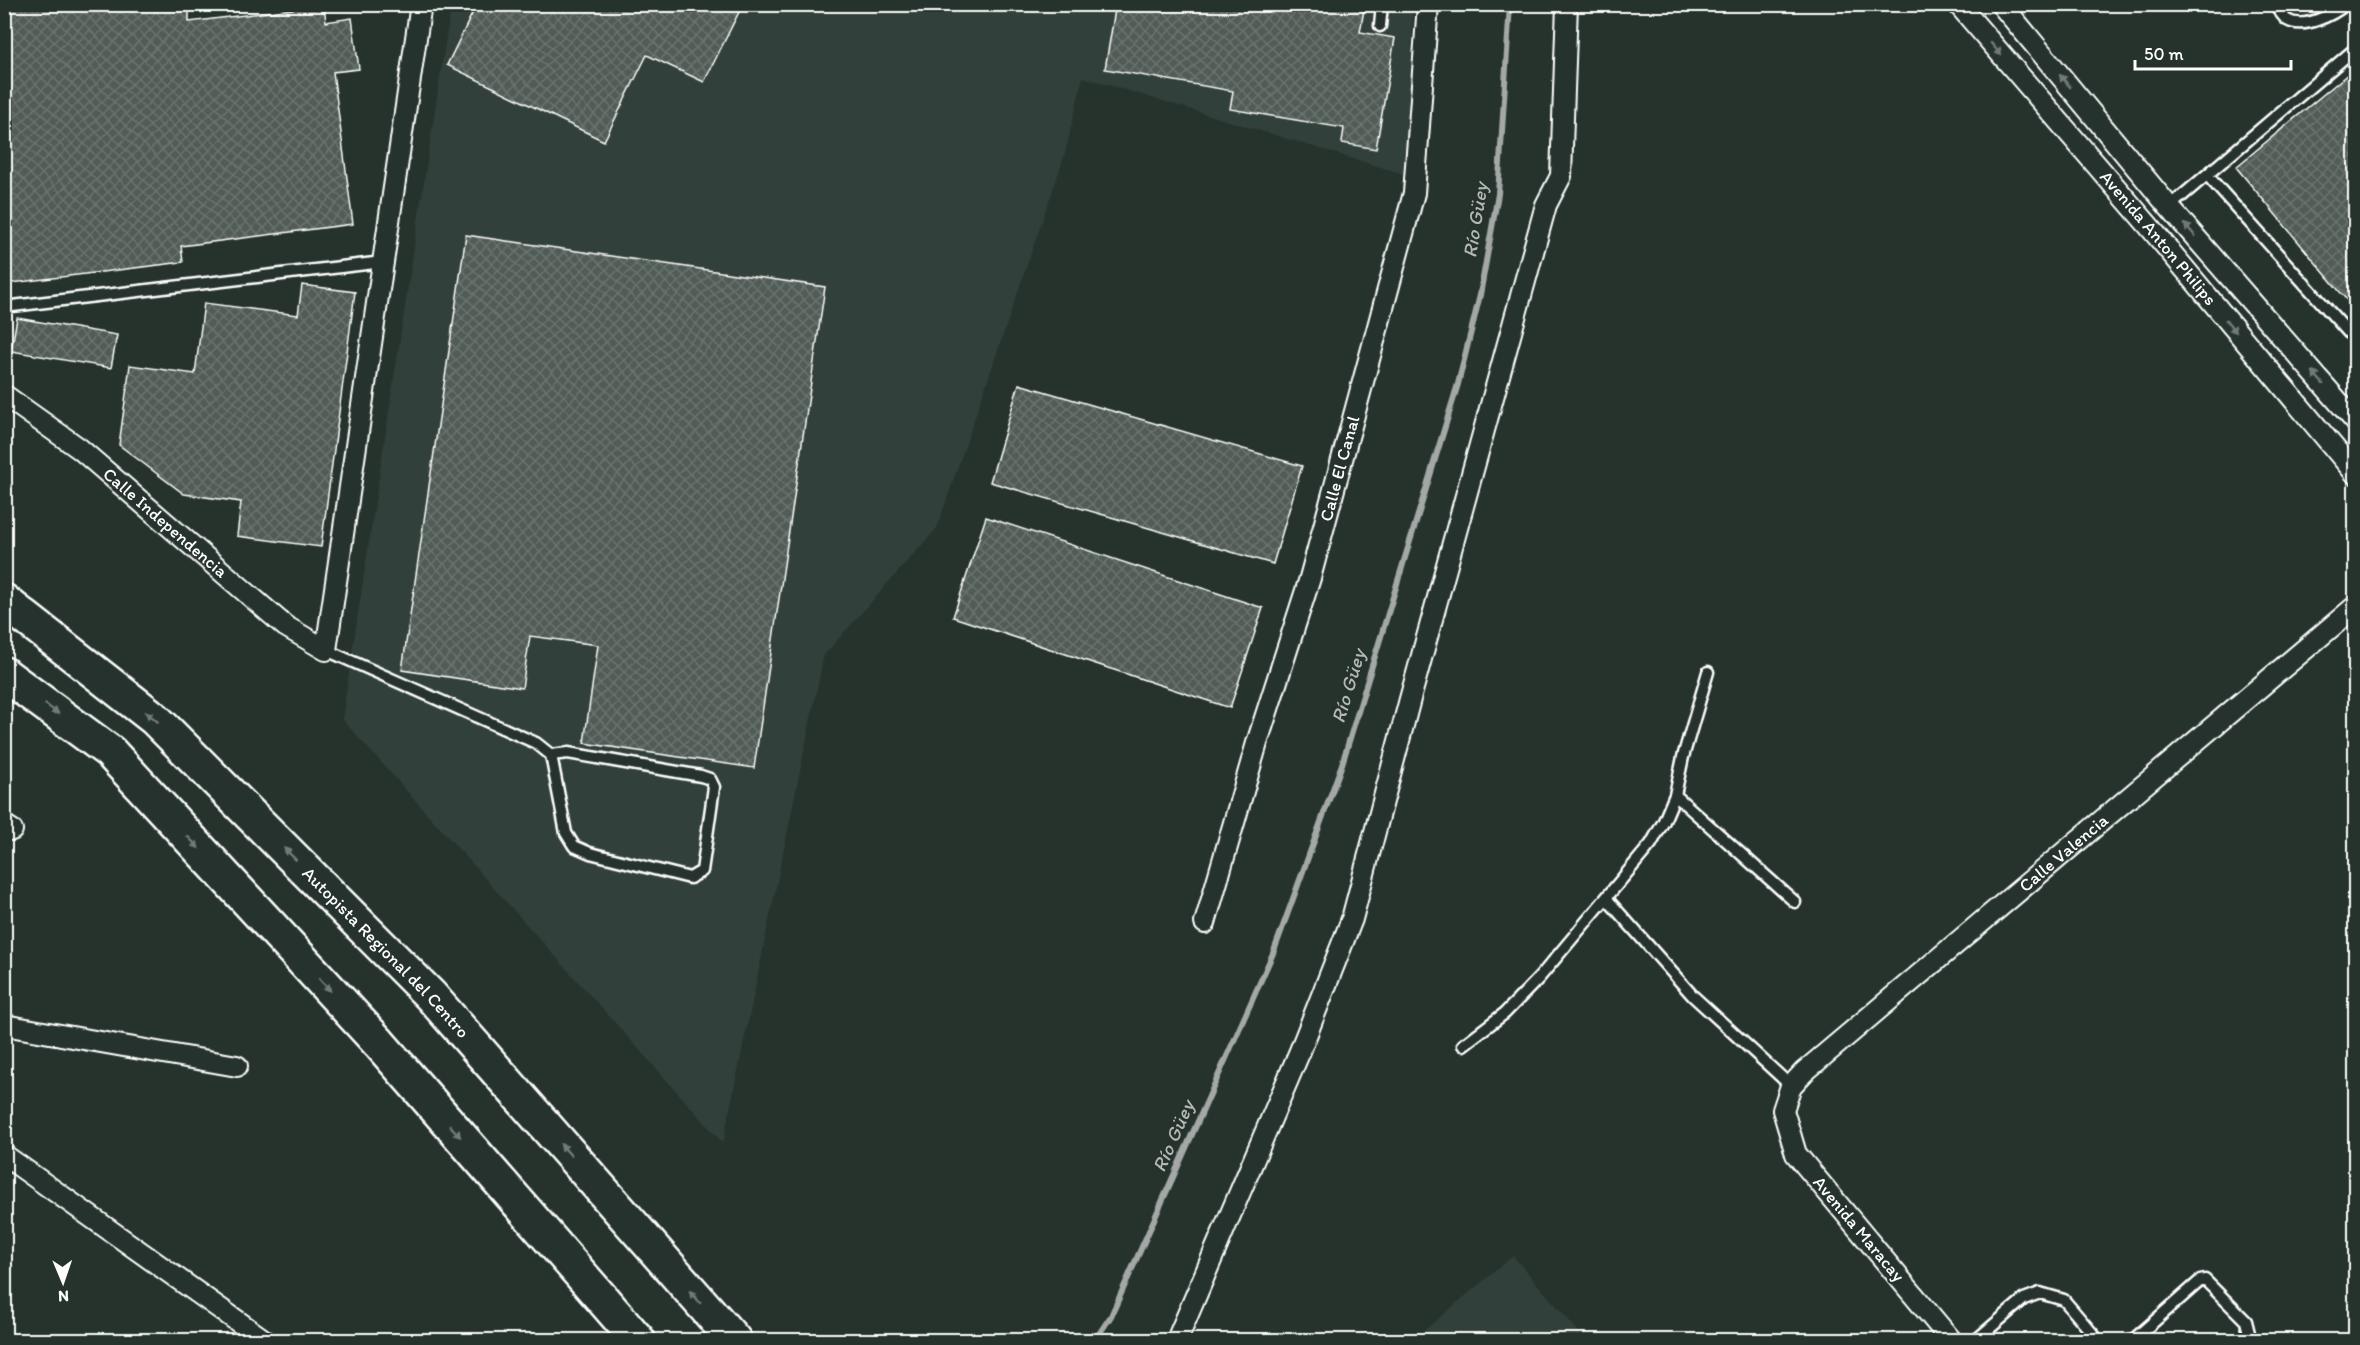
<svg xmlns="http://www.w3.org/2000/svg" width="2360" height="1345" viewBox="0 0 2360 1345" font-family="Itim,sans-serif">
  <defs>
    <pattern id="building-cross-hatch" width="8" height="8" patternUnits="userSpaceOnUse" patternTransform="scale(1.5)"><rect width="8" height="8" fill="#515c57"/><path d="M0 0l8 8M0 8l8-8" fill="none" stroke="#6b7470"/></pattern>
  </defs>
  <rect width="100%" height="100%" fill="#26332d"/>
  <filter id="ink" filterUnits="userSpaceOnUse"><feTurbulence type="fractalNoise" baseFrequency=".0167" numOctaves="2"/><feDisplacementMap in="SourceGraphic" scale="12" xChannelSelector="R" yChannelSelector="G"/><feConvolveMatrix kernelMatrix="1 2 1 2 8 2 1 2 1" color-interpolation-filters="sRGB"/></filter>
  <g filter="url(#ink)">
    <!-- built -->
    <path fill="#333f3a" d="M 451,5 L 1413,5 L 1407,175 L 1083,77 L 1065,154 L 937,528 L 824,655 L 723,1143 L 342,719 Z
      M 1513,1256 L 1586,1340 L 1413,1340 Z"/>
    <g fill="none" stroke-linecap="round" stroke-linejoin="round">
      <!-- stream -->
      <path stroke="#a4a9a7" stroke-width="6" d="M 1095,1340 L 1111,1316 L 1274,951 L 1342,764 L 1458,384 L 1480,295 L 1498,194 L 1510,4"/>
    </g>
    <!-- building -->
    <path fill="url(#building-cross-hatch)" stroke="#fff" stroke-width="1.5" d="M 4,4 L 189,4 L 189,22 L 324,5 L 326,22 L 352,18 L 359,69 L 333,72 L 353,224 L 181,246 L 183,262 L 4,284 Z
      M 477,4 L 743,4 L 704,82 L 647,55 L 604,141 L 447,65 Z
      M 1116,4 L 1365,4 L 1360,32 L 1395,38 L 1376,149 L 1342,143 L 1344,128 L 1230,109 L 1233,91 L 1105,69 Z
      M 2355,68 L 2355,310 L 2236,167 Z
      M 466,235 L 825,287 L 754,768 L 584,743 L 598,645 L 530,636 L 522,688 L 402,670 Z
      M 302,285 L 355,292 L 321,547 L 237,536 L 241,502 L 184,494 L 119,445 L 130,365 L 195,374 L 204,303 L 298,315 Z
      M 17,318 L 117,335 L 111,368 L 11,351 Z
      M 1019,384 L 1302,466 L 1273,564 L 990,482 Z
      M 986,517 L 1263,608 L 1230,708 L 953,617 Z"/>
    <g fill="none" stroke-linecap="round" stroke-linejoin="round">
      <defs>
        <path id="lane" d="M 2275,4 C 2278,9 2283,17 2287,20 C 2303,30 2333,15 2346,4
          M 1380,26 L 1382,4
          M 2207,175 L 2356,341
          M 2169,207 L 2356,48
          M 4,307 L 383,262
          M 326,650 L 536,743 L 551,755 L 566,833 L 574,846 L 590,853 L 690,878 L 702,871 L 714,787 L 710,779 L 701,776 L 568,753 L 551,755
          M 1675,795 L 1795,902
          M 1606,898 L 1651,844 L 1664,821 L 1675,795 L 1683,757 L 1708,672
          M 1463,1045 L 1505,1013 L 1539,978 L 1606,898 L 1693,996 L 1791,1086
          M 1976,1340 L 2024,1299 L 2040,1293 L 2064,1300 L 2098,1340
          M 2133,1340 L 2200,1281 L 2205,1280 L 2246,1321 L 2249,1333 L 2241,1340"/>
        <g id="street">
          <path id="s1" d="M 1958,4 L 2148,225 L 2356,474"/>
          <path d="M 2001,4 L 2169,207 L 2356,422"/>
          <path id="s2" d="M 4,395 L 80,449 L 285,626 L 326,650 L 421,4"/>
          <path d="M 4,825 L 12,830"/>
          <path id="s3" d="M 1205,923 L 1257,743 L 1310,578 L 1414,193 L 1428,4"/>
          <path d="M 4,1025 L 237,1066"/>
          <path d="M 4,1155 L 264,1340"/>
          <path d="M 1177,1340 L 1300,1051 L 1352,919 L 1410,699 L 1546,205 L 1561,176 L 1567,4"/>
          <path id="s4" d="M 1951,1340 L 1796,1154 L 1783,1110 L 1791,1086 L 1804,1072 L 2356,606"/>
        </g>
        <g id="highway">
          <path id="s5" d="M 4,601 L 155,719 L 431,996 L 734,1340"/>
          <path d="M 4,674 L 110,752 L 379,1043 L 638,1340"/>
        </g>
      </defs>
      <!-- lane casing -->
      <use href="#lane" stroke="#fff" stroke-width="15"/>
      <!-- street casing -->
      <use href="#street" stroke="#fff" stroke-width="24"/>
      <!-- highway casing -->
      <use href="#highway" stroke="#fff" stroke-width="38"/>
      <!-- lane -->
      <use href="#lane" stroke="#26332d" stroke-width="10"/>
      <!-- street -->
      <use href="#street" stroke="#26332d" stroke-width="20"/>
      <!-- highway -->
      <use href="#highway" stroke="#26332d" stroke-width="33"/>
    </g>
    <!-- one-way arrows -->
    <defs><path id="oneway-solid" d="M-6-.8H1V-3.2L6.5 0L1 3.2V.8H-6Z" transform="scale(1.5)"/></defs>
    <g fill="#727a76">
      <use href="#oneway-solid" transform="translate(1996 49) rotate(50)"/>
      <use href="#oneway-solid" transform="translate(2065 81) rotate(-130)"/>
      <use href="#oneway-solid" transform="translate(2190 230) rotate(-131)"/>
      <use href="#oneway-solid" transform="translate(2231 326) rotate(50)"/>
      <use href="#oneway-solid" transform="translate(2318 378) rotate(-131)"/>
      <use href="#oneway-solid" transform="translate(52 709) rotate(36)"/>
      <use href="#oneway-solid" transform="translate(152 717) rotate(-140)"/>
      <use href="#oneway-solid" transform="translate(193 842) rotate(47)"/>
      <use href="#oneway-solid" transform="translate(290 854) rotate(-135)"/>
      <use href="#oneway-solid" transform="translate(325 985) rotate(47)"/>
      <use href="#oneway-solid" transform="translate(455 1131) rotate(49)"/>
      <use href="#oneway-solid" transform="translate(566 1150) rotate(-131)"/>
      <use href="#oneway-solid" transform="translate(695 1297) rotate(-131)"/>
    </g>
  </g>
  <g text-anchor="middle" stroke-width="4.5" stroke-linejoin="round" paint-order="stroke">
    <!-- street labels -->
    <g font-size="18" fill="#fff" stroke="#26332d">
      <text dy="6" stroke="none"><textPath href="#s1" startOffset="308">Avenida Anton Philips</textPath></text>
      <text dy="6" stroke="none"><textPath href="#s3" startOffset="474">Calle El Canal</textPath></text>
      <text dy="6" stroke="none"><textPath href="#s2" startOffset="206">Calle Independencia</textPath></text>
      <text dy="6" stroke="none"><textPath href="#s4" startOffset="672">Calle Valencia</textPath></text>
      <text dy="6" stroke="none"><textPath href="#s5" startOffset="520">Autopista Regional del Centro</textPath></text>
      <text transform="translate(1859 1229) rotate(50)" y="6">Avenida Maracay</text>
    </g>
    <!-- water labels -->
    <g font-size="20" font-style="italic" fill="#b3b8b6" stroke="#26332d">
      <text transform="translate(1475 220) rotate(-81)" y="7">Río Güey</text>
      <text transform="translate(1348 686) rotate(-73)" y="7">Río Güey</text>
      <text transform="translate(1173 1136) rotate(-66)" y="7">Río Güey</text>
    </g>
  </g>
  <!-- margin -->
  <rect width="2360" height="1345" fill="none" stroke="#26332d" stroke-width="24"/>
  <rect x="12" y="12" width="2336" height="1321" fill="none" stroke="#fff" stroke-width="2" filter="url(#ink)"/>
  <!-- north arrow -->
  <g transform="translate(63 1282) rotate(178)" stroke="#26332d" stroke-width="4.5" paint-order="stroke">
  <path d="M0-4.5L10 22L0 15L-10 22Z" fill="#ffffff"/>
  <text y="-9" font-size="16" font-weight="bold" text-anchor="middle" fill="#ffffff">N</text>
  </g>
  <!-- scale -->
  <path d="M2135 60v9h156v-9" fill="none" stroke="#ffffff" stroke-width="3"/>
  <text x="2144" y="60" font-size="18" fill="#ffffff" stroke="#26332d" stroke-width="4.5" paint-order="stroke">50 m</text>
</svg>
